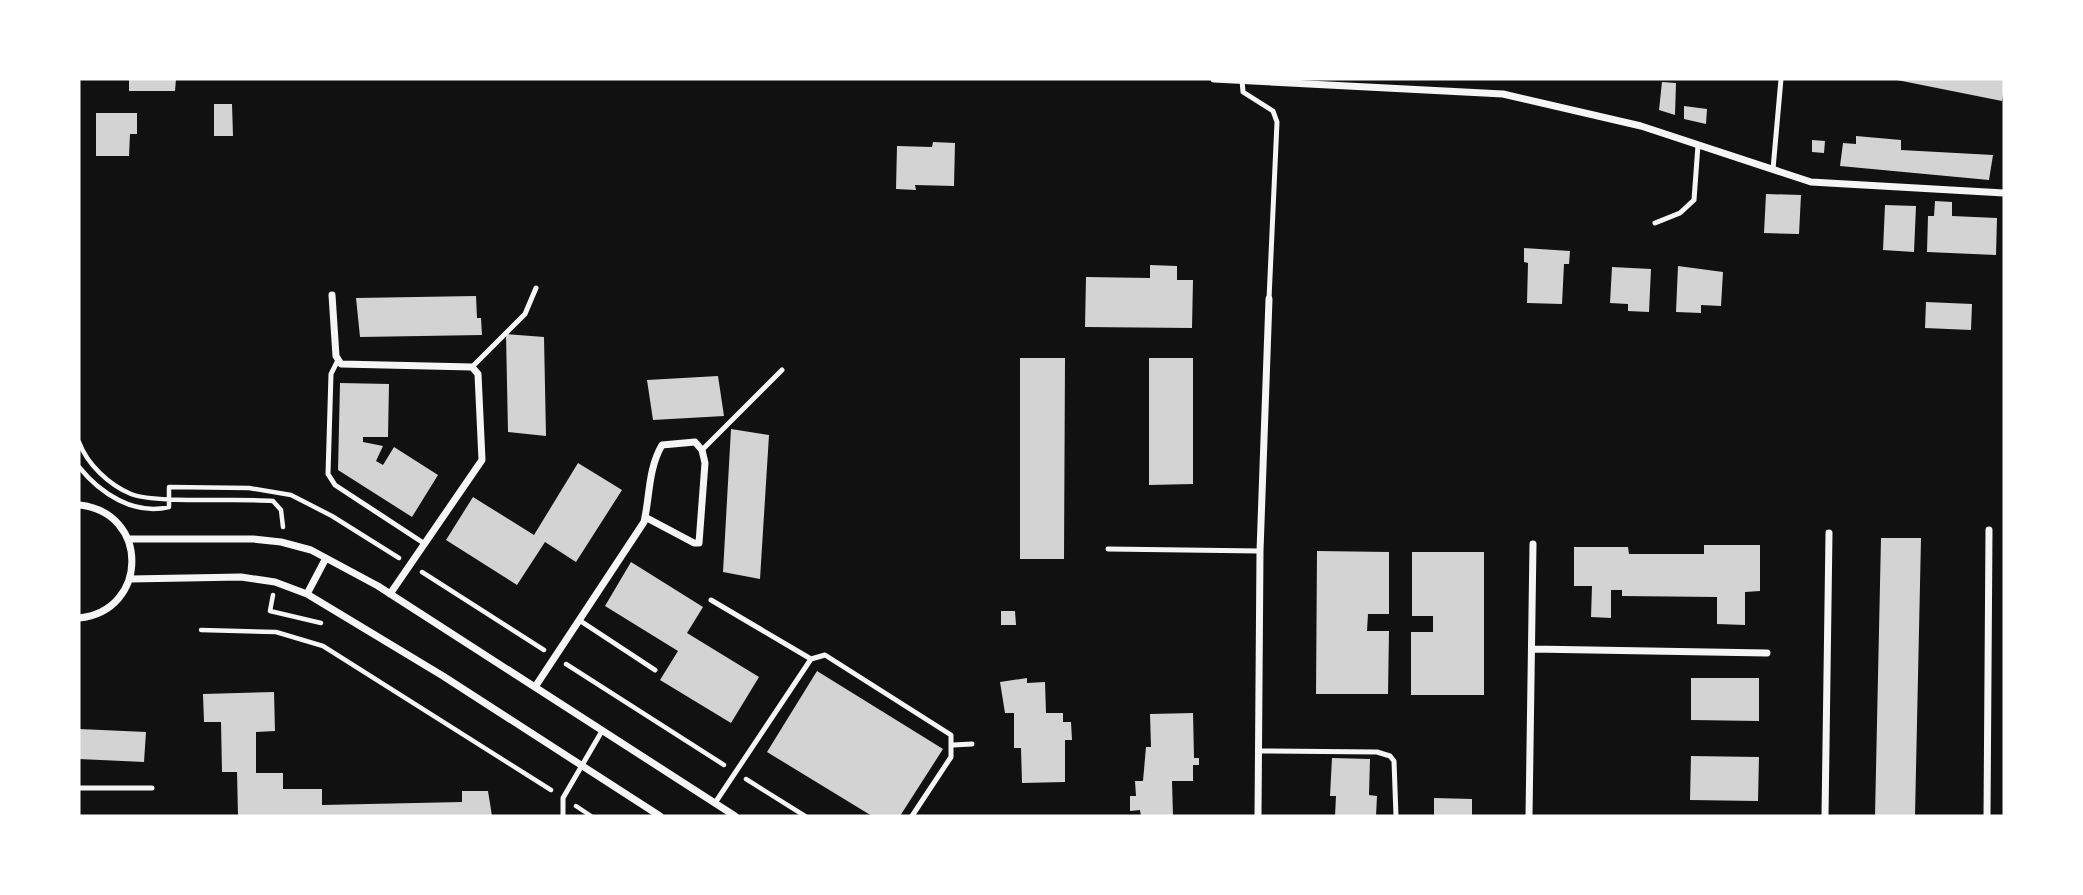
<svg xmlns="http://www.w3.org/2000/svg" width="2083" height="895" viewBox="0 0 2083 895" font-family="Rubik,sans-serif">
  <rect width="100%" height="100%" fill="#111"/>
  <!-- building -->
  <path fill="#d3d3d3" d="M 129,79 L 176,79 L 175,91 L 129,91 Z
    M 1892,79 L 2004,79 L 2004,88 L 2002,101 Z
    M 1662,82 L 1676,83 L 1675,115 L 1659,110 Z
    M 214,104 L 232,104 L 233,136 L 214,136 Z
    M 1684,106 L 1707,109 L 1706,124 L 1684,119 Z
    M 96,113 L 137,113 L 137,134 L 130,134 L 129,156 L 96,156 Z
    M 1856,136 L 1901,140 L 1901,150 L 1993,155 L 1989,180 L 1840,166 L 1843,143 L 1856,144 Z
    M 1812,140 L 1825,141 L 1824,153 L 1812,152 Z
    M 933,142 L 955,143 L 954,186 L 915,185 L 916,190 L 896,189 L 897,146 L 932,147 Z
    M 1766,194 L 1801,195 L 1799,234 L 1764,233 Z
    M 1935,201 L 1952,202 L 1952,216 L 1997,218 L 1996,255 L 1927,252 L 1928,216 L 1934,216 Z
    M 1885,205 L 1916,206 L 1914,252 L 1883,250 Z
    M 1524,248 L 1570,251 L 1569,264 L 1564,264 L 1562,304 L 1527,303 L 1528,263 L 1524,262 Z
    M 1150,265 L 1177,266 L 1177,280 L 1193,280 L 1192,328 L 1085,327 L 1086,277 L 1150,278 Z
    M 1678,266 L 1723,272 L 1721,306 L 1701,305 L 1701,313 L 1676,312 Z
    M 1612,267 L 1651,269 L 1649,312 L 1628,311 L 1628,304 L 1610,303 Z
    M 476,296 L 477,318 L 481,318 L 482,335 L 360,337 L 356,298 Z
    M 1926,302 L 1972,304 L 1971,330 L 1925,328 Z
    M 506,334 L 544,337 L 546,436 L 508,432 Z
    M 1020,358 L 1065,358 L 1064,559 L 1020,559 Z
    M 1149,358 L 1193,358 L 1193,484 L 1149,485 Z
    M 718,376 L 724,416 L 653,420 L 647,380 Z
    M 340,383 L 389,384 L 388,437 L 363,437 L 363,442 L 383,446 L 376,461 L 383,465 L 394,447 L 438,475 L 412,517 L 338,470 Z
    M 731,429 L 769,435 L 760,579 L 723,572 Z
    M 578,463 L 622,490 L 576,562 L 545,542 L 517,585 L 446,540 L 473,497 L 534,535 Z
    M 1881,538 L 1921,538 L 1915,816 L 1875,816 Z
    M 1704,545 L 1760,545 L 1760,591 L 1745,592 L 1745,625 L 1717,624 L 1717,597 L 1622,596 L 1622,590 L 1611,590 L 1611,618 L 1591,617 L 1592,586 L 1574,586 L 1574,547 L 1628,547 L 1629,554 L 1704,554 Z
    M 1317,551 L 1389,552 L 1389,614 L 1368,614 L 1367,631 L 1389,631 L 1388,694 L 1316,694 Z
    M 1412,552 L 1484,552 L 1484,695 L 1411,695 L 1411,632 L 1433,632 L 1433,616 L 1412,616 Z
    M 631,562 L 703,607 L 687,633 L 759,677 L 731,723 L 660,680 L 678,651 L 605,606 Z
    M 1001,611 L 1015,611 L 1016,625 L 1001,625 Z
    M 817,671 L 943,749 L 900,816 L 872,816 L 767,752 Z
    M 1027,678 L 1027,683 L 1045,682 L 1046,713 L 1063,713 L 1063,722 L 1071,722 L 1072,740 L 1065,740 L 1065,782 L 1022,783 L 1021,748 L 1014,748 L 1014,713 L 1005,713 L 1000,682 Z
    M 1691,678 L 1759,678 L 1759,721 L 1691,720 Z
    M 274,692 L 275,731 L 256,732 L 256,773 L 283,773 L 283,789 L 322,789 L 322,805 L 462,802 L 462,791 L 488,791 L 492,816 L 238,816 L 237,772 L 222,772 L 221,722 L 204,722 L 203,694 Z
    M 1193,713 L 1194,758 L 1199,758 L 1199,765 L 1193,765 L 1193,781 L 1172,781 L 1173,816 L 1141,816 L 1140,810 L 1130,811 L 1130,796 L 1136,796 L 1135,781 L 1143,781 L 1146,747 L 1151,747 L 1150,714 Z
    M 79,729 L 146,732 L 144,762 L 79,759 Z
    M 1691,756 L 1759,757 L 1758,801 L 1690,800 Z
    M 1332,758 L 1370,759 L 1369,795 L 1377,796 L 1376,816 L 1335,816 L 1336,796 L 1330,796 Z
    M 1434,798 L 1472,799 L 1472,816 L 1434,816 Z"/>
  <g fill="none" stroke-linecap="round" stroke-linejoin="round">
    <!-- path -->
    <path stroke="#f5f5f5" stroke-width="4.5" d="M 79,442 C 87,464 109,485 131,494 C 156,504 240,498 273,501 L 281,510 L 283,527
      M 79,467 C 100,493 134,516 169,507 L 169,487 L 249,488 L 291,495 L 332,516 L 399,558
      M 422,572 L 544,650
      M 273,595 L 270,611 L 321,623
      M 201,630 L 276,632 L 323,646 L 551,790
      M 566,664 L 724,765
      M 746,779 L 805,816
      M 576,806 L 591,816"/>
    <!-- service -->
    <path stroke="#f5f5f5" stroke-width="5" d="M 1242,80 L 1243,92 L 1273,111 L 1277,122 L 1269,299
      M 1773,169 L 1781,79
      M 1655,223 L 1680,213 L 1694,200 L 1698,145
      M 338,360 L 331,374 L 328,474 L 335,485 L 425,544
      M 472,367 L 525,314 L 536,288
      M 702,450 L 782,370
      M 1108,549 L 1260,551
      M 711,600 L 811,659
      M 579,620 L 655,670
      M 953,745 L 972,744
      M 1259,751 L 1377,752 L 1390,756 L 1394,761 L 1396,816
      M 79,788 L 152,788
      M 715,803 L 811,659 L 825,655 L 951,735 L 951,757 L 912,816
      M 563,816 L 563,798 L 602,731"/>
    <!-- minor -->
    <path stroke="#f5f5f5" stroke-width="7" d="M 1214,79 L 1503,94 L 1641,126 L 1811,182 L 2004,193
      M 332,295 L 336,356 L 341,364 L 472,367 L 478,374 L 482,460 L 390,594
      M 79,505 C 150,512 149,611 79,618
      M 128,539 L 253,539 L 281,542 L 311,550 L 378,586 L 735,816
      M 130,579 L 241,577 L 275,582 L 307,594 L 443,676 L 660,816
      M 307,594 L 326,558
      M 1532,649 L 1767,653
      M 535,687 L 644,522 C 650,496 648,469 662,445 L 695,442 L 702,450 L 705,463 L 699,543 L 694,543 L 645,517
      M 1258,816 L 1260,551 L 1269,299
      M 1529,816 L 1533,544
      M 1825,816 L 1829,533
      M 1987,816 L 1989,530"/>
  </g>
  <!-- border -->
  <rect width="2083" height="895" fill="none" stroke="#ffffff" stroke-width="161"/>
</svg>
